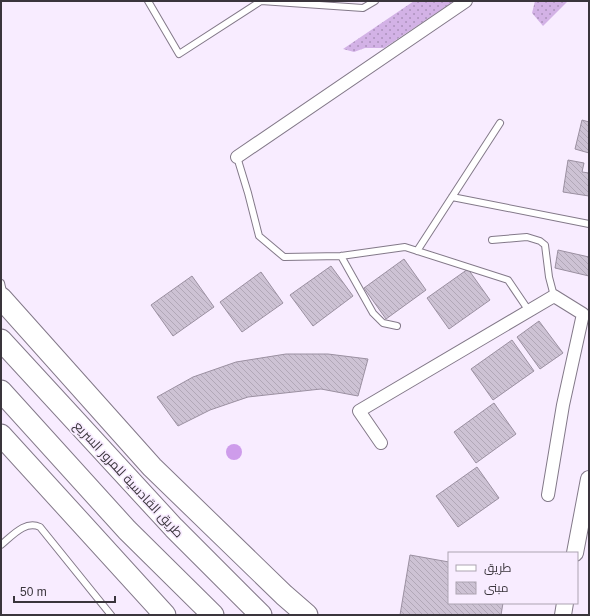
<svg xmlns="http://www.w3.org/2000/svg" width="590" height="616" viewBox="0 0 590 616" font-family="Helvetica,Cairo,sans-serif">
  <defs>
    <pattern id="grass-dots" width="8" height="8" patternUnits="userSpaceOnUse"><rect width="8" height="8" fill="#d3b2e6"/><path d="M2 2h.1M6 6h.1" fill="none" stroke="#ac92bc" stroke-width="1.8" stroke-linecap="round"/></pattern>
    <pattern id="building-back-hatch" width="6" height="6" patternUnits="userSpaceOnUse"><rect width="6" height="6" fill="#cdc2d4"/><path d="M-1 5l2 2M0 0l6 6M5-1l2 2" fill="none" stroke="#b1a7b7"/></pattern>
  </defs>
  <rect width="100%" height="100%" fill="#f8ecff"/>
  <!-- grass -->
  <path fill="url(#grass-dots)" d="M 414,1 L 454,1 L 384,48 L 365,48 L 354,52 L 343,49 Z
    M 535,1 L 568,1 L 543,26 L 532,13 Z"/>
  <!-- water -->
  <path fill="#ce9ceb" d="M226 452a8 8 0 1 1 16 0a8 8 0 1 1-16 0Z"/>
  <!-- building -->
  <path fill="url(#building-back-hatch)" stroke="#9b90a1" d="M 582,120 L 589,122 L 589,153 L 575,149 Z
    M 568,160 L 584,163 L 582,172 L 589,173 L 589,196 L 563,192 Z
    M 558,250 L 589,257 L 589,276 L 555,268 Z
    M 404,259 L 426,290 L 386,319 L 364,288 Z
    M 331,266 L 353,296 L 313,326 L 290,295 Z
    M 468,269 L 490,300 L 449,329 L 427,298 Z
    M 261,272 L 283,303 L 242,332 L 220,302 Z
    M 192,276 L 214,307 L 173,336 L 151,305 Z
    M 539,321 L 563,353 L 540,369 L 517,337 Z
    M 512,340 L 534,371 L 493,400 L 471,369 Z
    M 286,354 L 328,354 L 368,359 L 358,396 L 321,389 L 248,397 L 210,410 L 178,426 L 157,397 L 193,377 L 236,362 Z
    M 494,403 L 516,434 L 476,463 L 454,432 Z
    M 477,467 L 499,498 L 458,527 L 436,496 Z
    M 410,555 L 449,562 L 449,603 L 503,603 L 501,615 L 400,615 Z"/>
  <g fill="none" stroke-linecap="round" stroke-linejoin="round">
    <defs>
      <path id="lane" d="M 148,1 L 179,54 L 261,1 L 363,8 L 375,1
        M 237,157 L 248,193 L 259,236 L 284,257 L 341,256 L 405,247 L 508,280 L 529,311
        M 452,197 L 589,224
        M 492,240 L 527,237 L 540,241 L 545,245 L 549,277 L 554,296
        M 417,251 L 500,123
        M 341,256 L 373,313 L 383,323 L 397,326
        M 1,283 L 4,296
        M 1,545 C 12,536 25,520 40,527 L 111,615"/>
      <path id="street" d="M 237,157 L 466,1
        M 381,443 L 359,411 L 554,296 L 583,314 L 563,405 L 548,495"/>
      <path id="secondary" d="M 575,553 L 589,479
        M 563,615 L 565,603"/>
      <path id="highway" d="M 1,298 L 152,467 L 284,595 L 307,615
        M 1,340 L 174,528 L 261,615
        M 1,391 L 127,530 L 213,615
        M 1,435 L 165,615"/>
    </defs>
    <!-- lane casing -->
    <use href="#lane" stroke="#837989" stroke-width="8"/>
    <!-- street casing -->
    <use href="#street" stroke="#837989" stroke-width="14"/>
    <!-- secondary casing -->
    <use href="#secondary" stroke="#837989" stroke-width="18"/>
    <!-- highway casing -->
    <use href="#highway" stroke="#837989" stroke-width="23"/>
    <!-- lane -->
    <use href="#lane" stroke="#fff" stroke-width="6"/>
    <!-- street -->
    <use href="#street" stroke="#fff" stroke-width="12"/>
    <!-- secondary -->
    <use href="#secondary" stroke="#fff" stroke-width="16"/>
    <!-- highway -->
    <use href="#highway" stroke="#fff" stroke-width="21"/>
  </g>
  <g text-anchor="middle" stroke-width="3.5" stroke-linejoin="round" paint-order="stroke">
    <!-- street labels -->
    <g font-size="13" fill="#3a353c" stroke="#f8ecff">
      <text transform="translate(129 479) rotate(47)" y="5">طريق القادسية للمرور السريع</text>
    </g>
  </g>
  <!-- border -->
  <rect width="590" height="616" fill="none" stroke="#3a353c" stroke-width="4"/>
  <!-- legend -->
  <rect x="448" y="552" width="130" height="52" fill="#f8ecff" stroke="#aca3b1"/>
  <rect x="456" y="565" width="20" height="6" fill="#ffffff" stroke="#aca3b1"/>
  <text x="484" y="572" font-size="12" fill="#3a353c">طريق</text>
  <rect x="456" y="582" width="20" height="12" fill="url(#building-back-hatch)" stroke="#aca3b1"/>
  <text x="484" y="592" font-size="12" fill="#3a353c">مبنى</text>
  <!-- scale -->
  <path d="M14 596v6h101v-6" fill="none" stroke="#3a353c" stroke-width="2"/>
  <text x="20" y="596" font-size="12" fill="#3a353c" stroke="#f8ecff" stroke-width="3" paint-order="stroke">50 m</text>
</svg>
